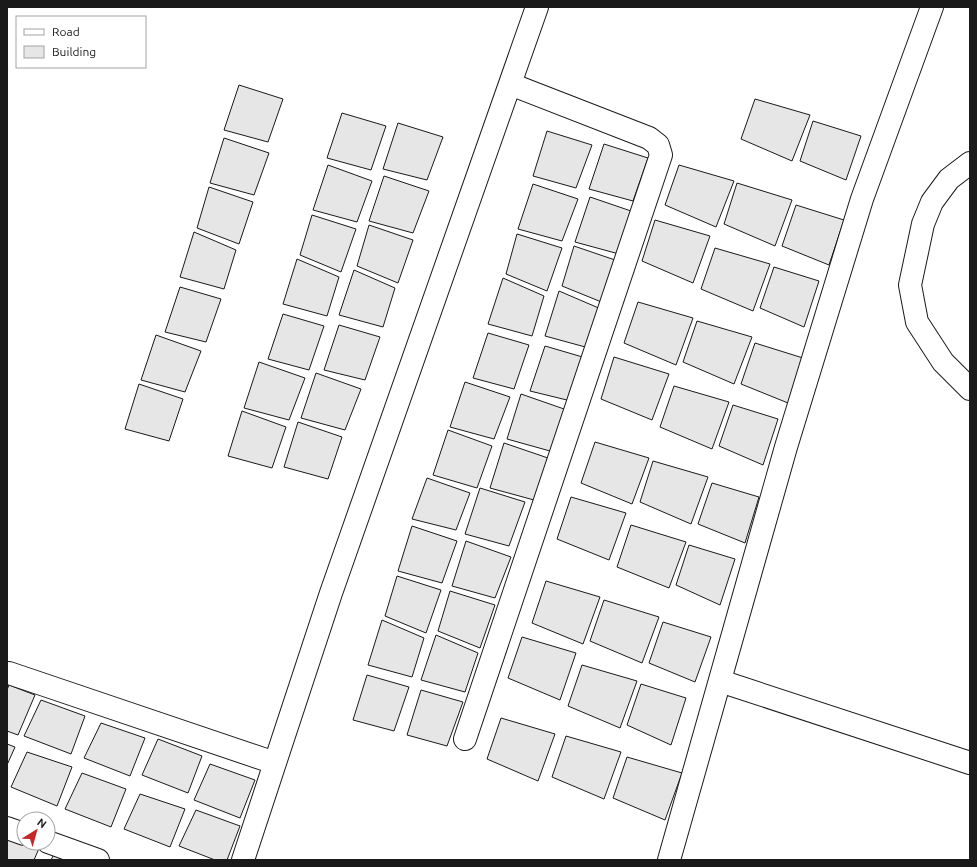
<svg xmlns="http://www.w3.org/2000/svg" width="977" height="867" viewBox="0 0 977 867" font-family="Ubuntu,sans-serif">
  <rect width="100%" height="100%" fill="#fff"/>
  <!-- building -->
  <path fill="#e6e6e6" stroke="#1a1a1a" d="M 239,85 L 283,99 L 268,142 L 224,130 Z
    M 755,99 L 810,115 L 792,161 L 741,139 Z
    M 342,113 L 386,126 L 371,170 L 327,158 Z
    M 813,121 L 861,136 L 846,180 L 800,161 Z
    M 398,123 L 443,137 L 427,180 L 383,169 Z
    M 547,131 L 592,145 L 576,188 L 533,176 Z
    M 224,138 L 269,153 L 254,195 L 210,183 Z
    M 604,144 L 648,158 L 633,201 L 589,189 Z
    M 328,165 L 372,181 L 357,222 L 313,210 Z
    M 679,165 L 734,181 L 716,227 L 665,205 Z
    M 384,176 L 429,191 L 413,233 L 369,221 Z
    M 737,183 L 792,200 L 775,246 L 724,224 Z
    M 533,184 L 578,199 L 562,241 L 518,229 Z
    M 209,187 L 253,202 L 239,244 L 197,228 Z
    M 590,197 L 634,212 L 619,254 L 575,242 Z
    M 796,205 L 844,220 L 829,265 L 782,246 Z
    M 312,215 L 356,229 L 341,272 L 300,255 Z
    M 655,220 L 710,236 L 693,283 L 642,261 Z
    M 369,225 L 413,240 L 398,283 L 357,266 Z
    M 194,232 L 236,250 L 224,289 L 180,277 Z
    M 517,234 L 562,248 L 547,291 L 506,274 Z
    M 574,246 L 618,261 L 604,303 L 562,286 Z
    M 715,248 L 770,264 L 753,311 L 701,289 Z
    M 297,259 L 339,277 L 327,316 L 283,304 Z
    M 774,267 L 819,281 L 804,327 L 760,308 Z
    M 354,270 L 395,288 L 383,327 L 339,315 Z
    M 503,278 L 544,296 L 532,336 L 488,324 Z
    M 180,287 L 221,299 L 206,342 L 165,332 Z
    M 559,291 L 601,309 L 589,348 L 545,336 Z
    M 638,302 L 693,318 L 676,365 L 624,343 Z
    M 283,314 L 324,326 L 309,370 L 268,359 Z
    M 697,321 L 752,337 L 734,384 L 683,362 Z
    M 339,325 L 380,337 L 365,380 L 324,370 Z
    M 488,333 L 529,345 L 514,389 L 473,378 Z
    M 156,335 L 201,351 L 185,392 L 141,380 Z
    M 755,343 L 803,358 L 788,403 L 741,384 Z
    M 545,346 L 586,358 L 571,401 L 530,391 Z
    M 614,357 L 669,374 L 652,420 L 601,399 Z
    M 259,362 L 305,378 L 289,420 L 244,408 Z
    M 316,373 L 361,389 L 345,430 L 301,418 Z
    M 465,382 L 510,397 L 494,439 L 450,427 Z
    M 139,384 L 183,399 L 169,441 L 125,429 Z
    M 674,386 L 729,402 L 712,449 L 660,427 Z
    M 521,394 L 567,410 L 550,451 L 507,439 Z
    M 733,405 L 778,419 L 763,465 L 719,446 Z
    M 242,411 L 286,427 L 272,468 L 228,456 Z
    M 298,422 L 342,437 L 328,479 L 284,467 Z
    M 448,430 L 492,446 L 477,488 L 433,475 Z
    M 595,442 L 649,458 L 632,504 L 581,483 Z
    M 504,443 L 548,458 L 534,500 L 490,488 Z
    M 653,461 L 708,477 L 691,524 L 640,502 Z
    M 427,478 L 470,493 L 456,530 L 412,519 Z
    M 712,483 L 759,497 L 745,543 L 698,524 Z
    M 480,488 L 525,502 L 509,546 L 465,534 Z
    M 571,497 L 626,513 L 609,560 L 557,539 Z
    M 631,525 L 686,542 L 669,588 L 617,567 Z
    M 412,526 L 457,541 L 442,583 L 398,571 Z
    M 466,541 L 511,557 L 495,598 L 452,586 Z
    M 689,545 L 735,559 L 720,605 L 676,585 Z
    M 397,576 L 441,590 L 426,633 L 385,616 Z
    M 546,581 L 600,597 L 583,644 L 532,623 Z
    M 450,591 L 495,605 L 480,648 L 438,631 Z
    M 604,600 L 659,617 L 642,663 L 590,641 Z
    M 382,620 L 424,638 L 412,677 L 368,665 Z
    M 663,622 L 711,637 L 695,682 L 649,663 Z
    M 436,635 L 478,653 L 465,692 L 421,680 Z
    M 522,637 L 576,653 L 560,700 L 508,678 Z
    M 582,665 L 637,681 L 620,728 L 568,706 Z
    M 367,675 L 409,687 L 394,731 L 353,720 Z
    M 641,684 L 686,698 L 671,745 L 627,725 Z
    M 9,685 L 35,695 L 18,735 L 7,731 L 7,690 Z
    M 421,690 L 463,702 L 447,746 L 407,735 Z
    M 41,700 L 85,716 L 71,754 L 24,736 Z
    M 501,718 L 555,734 L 538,781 L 487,759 Z
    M 101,723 L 145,738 L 130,776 L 84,758 Z
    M 566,736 L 621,752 L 604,799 L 552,777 Z
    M 158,739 L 202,756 L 188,793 L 142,775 Z
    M 7,744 L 15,747 L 7,765 Z
    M 27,752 L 72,767 L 57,806 L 11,787 Z
    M 627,757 L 682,773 L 665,820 L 613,798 Z
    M 210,764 L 255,780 L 240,818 L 194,800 Z
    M 82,773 L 126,789 L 111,827 L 65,809 Z
    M 140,794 L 185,809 L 170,847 L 124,829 Z
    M 196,810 L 240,826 L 227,860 L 215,860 L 179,846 Z
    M 7,834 L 24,843 L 40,846 L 34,860 L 7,860 Z
    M 55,852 L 77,860 L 51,860 Z"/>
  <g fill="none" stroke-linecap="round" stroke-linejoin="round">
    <defs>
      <path id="minor" d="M 970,163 L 949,179 L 932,202 L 923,224 L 910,285 L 917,322 L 943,362 L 970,389
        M 9,673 L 275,763
        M 720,681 L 970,763
        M 465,739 L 661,155 L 658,145 L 649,138 L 510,84
        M 7,828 L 24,834
        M 48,842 L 98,860
        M 243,860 L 331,593 L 537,7
        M 669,860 L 786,447 L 862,199 L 932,7"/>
    </defs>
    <!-- minor casing -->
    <use href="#minor" stroke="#1a1a1a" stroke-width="24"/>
    <!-- minor -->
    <use href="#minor" stroke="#fff" stroke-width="22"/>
  </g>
  <!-- border -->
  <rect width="977" height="867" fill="none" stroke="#1a1a1a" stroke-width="16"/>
  <!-- legend -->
  <rect x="16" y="16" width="130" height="52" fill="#ffffff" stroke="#a3a3a3"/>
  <rect x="24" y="29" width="20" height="6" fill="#ffffff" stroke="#a3a3a3"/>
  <text x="52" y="36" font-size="12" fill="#1a1a1a">Road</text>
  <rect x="24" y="46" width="20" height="12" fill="#e6e6e6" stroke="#a3a3a3"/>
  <text x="52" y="56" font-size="12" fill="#1a1a1a">Building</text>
  <!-- north arrow -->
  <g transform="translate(36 831) rotate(37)"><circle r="19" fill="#ffffff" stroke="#a3a3a3"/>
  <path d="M0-3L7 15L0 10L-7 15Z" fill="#c62828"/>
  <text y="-6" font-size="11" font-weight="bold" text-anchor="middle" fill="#1a1a1a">N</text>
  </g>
</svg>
